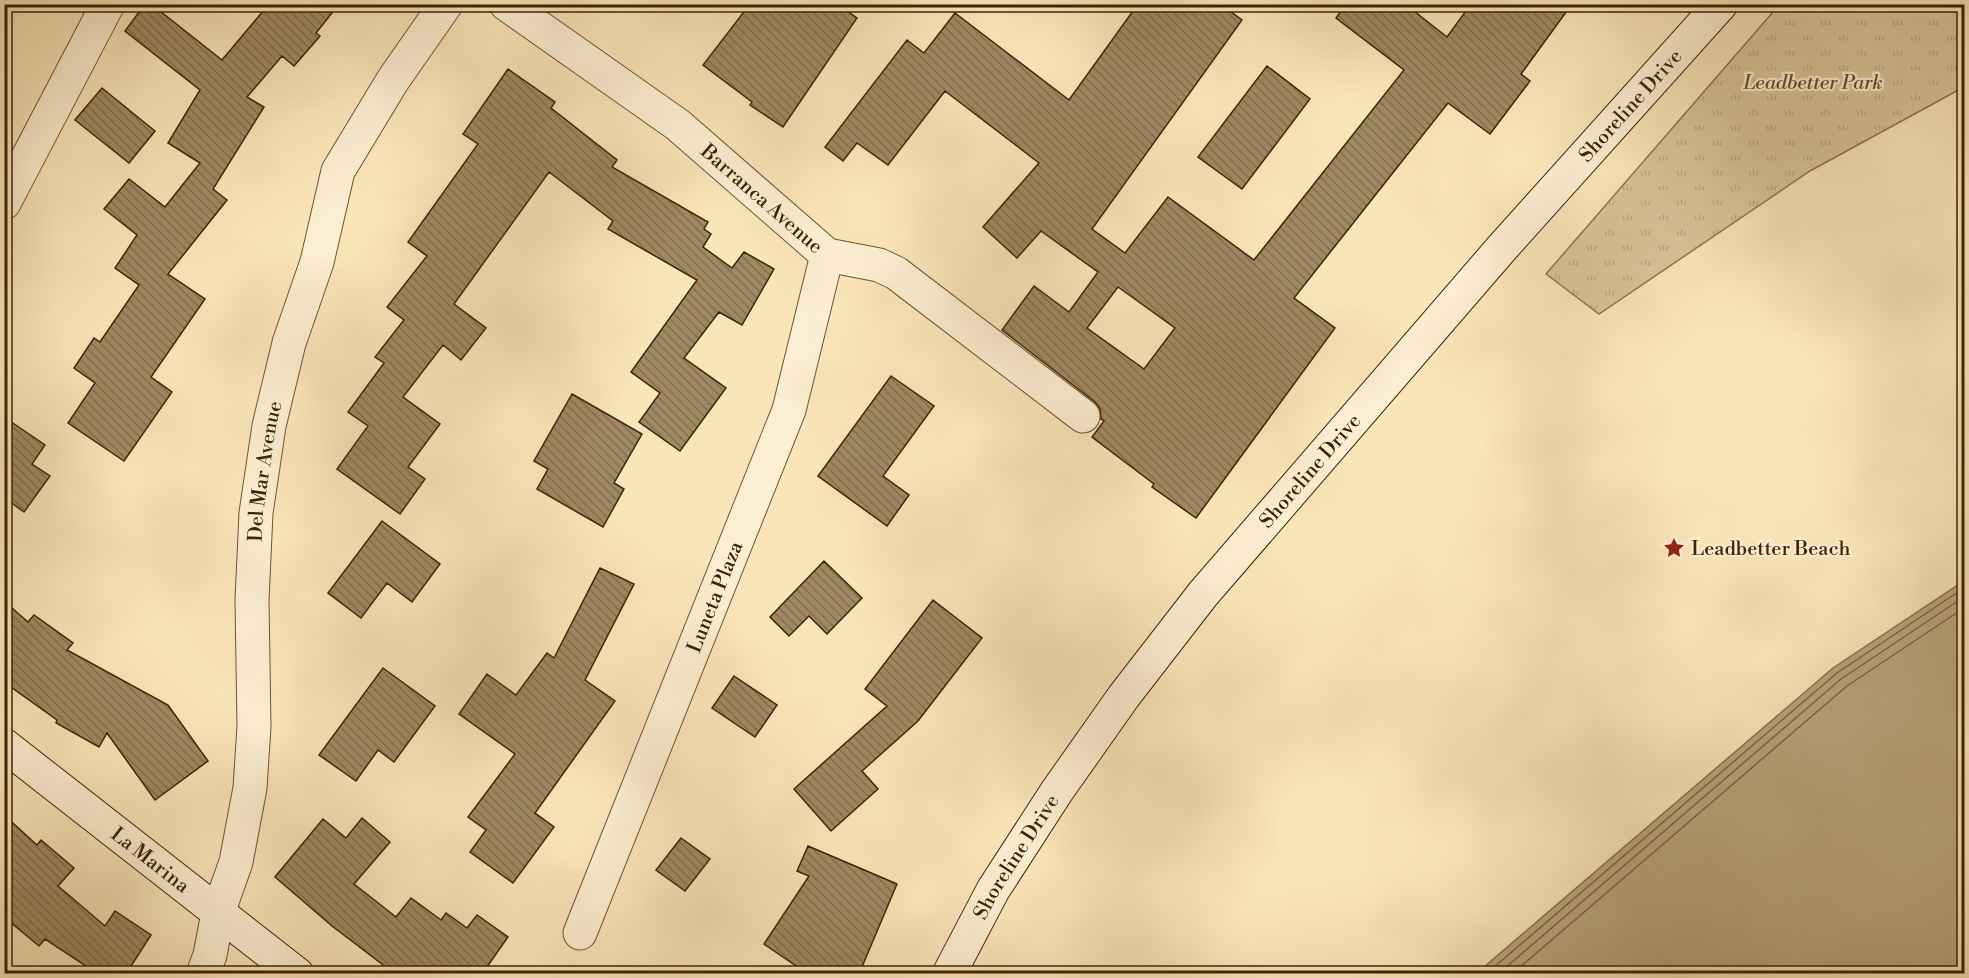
<svg xmlns="http://www.w3.org/2000/svg" width="1969" height="978" viewBox="0 0 1969 978" font-family="'Libre Bodoni',serif">
  <defs>
    <pattern id="grass-tufts" width="24" height="20" patternUnits="userSpaceOnUse" patternTransform="scale(1.5)"><rect width="24" height="20" fill="#dac49a"/><path d="M3 7l-1-3M5 7V3M7 7l1-3M15 17l-1-3M17 17v-4M19 17l1-3" fill="none" stroke="#bca883"/></pattern>
    <pattern id="building-back-hatch" width="6" height="6" patternUnits="userSpaceOnUse" patternTransform="scale(1.5)"><rect width="6" height="6" fill="#9f8863"/><path d="M-1 5l2 2M0 0l6 6M5-1l2 2" fill="none" stroke="#836f50"/></pattern>
  </defs>
  <rect width="100%" height="100%" fill="#fae5b9"/>
  <filter id="stains"><feTurbulence type="fractalNoise" baseFrequency=".00333" numOctaves="4"/><feColorMatrix values="0 0 0 0 .2 0 0 0 0 .09 0 0 0 0 .02 0 0 0 .5 -.17"/></filter>
  <radialGradient id="worn" r=".72"><stop offset=".6" stop-color="#630" stop-opacity="0"/><stop offset="1" stop-color="#630" stop-opacity=".3"/></radialGradient>
  <!-- grass -->
  <path fill="url(#grass-tufts)" stroke="#8c7450" stroke-width="1.5" d="M 1779,5 L 1964,5 L 1964,87 L 1810,171 L 1599,314 L 1546,274 Z"/>
  <!-- water -->
  <path fill="#baa37c" stroke="#88704c" stroke-width="1.5" d="M 1964,581 L 1964,973 L 1477,973 L 1833,668 Z"/>
  <g fill="none" stroke-linecap="round" stroke-linejoin="round">
    <!-- shore -->
    <path stroke="#7c6340" stroke-width="1.5" d="M 1486,974 L 1837,673 L 1964,588
      M 1498,974 L 1841,679 L 1964,597
      M 1512,974 L 1847,686 L 1964,608"/>
  </g>
  <!-- building -->
  <path fill="url(#building-back-hatch)" stroke="#3d2305" stroke-width="1.5" fill-rule="evenodd" d="M 145,4 L 151,4 L 222,60 L 269,4 L 339,4 L 316,33 L 320,36 L 294,66 L 282,56 L 247,97 L 264,107 L 213,189 L 227,200 L 168,274 L 205,299 L 151,377 L 172,392 L 124,461 L 68,423 L 95,383 L 74,368 L 94,338 L 100,342 L 139,285 L 115,268 L 137,235 L 104,209 L 129,179 L 165,207 L 200,163 L 168,143 L 200,90 L 125,31 Z
    M 750,4 L 837,4 L 857,18 L 783,127 L 750,105 L 752,102 L 703,65 Z
    M 1138,4 L 1220,4 L 1242,20 L 1092,229 L 1125,253 L 1168,197 L 1254,260 L 1404,70 L 1336,18 L 1346,4 L 1405,4 L 1447,37 L 1471,4 L 1572,4 L 1521,74 L 1530,81 L 1490,134 L 1448,103 L 1294,298 L 1335,328 L 1196,518 L 1152,487 L 1154,484 L 1092,437 L 1104,421 L 1101,419 L 1100,409 L 1095,402 L 1002,330 L 1034,286 L 1069,312 L 1098,272 L 1041,231 L 1017,258 L 983,227 L 1039,163 L 945,91 L 888,165 L 857,143 L 843,161 L 825,147 L 907,40 L 924,53 L 955,13 L 1069,100 ZM 1118,287 L 1175,328 L 1144,369 L 1087,328 Z
    M 1267,66 L 1310,99 L 1242,189 L 1198,157 Z
    M 508,69 L 555,102 L 551,108 L 617,160 L 612,167 L 708,222 L 704,229 L 711,234 L 703,247 L 732,268 L 744,252 L 774,269 L 742,325 L 719,312 L 684,358 L 726,388 L 680,451 L 639,422 L 660,393 L 631,372 L 697,280 L 608,229 L 613,221 L 549,172 L 454,304 L 486,328 L 461,360 L 443,345 L 403,397 L 440,424 L 408,467 L 425,479 L 400,514 L 337,469 L 368,426 L 348,412 L 384,363 L 375,357 L 404,320 L 387,307 L 427,256 L 408,242 L 478,144 L 463,134 Z
    M 102,88 L 155,131 L 129,163 L 75,120 Z
    M 891,376 L 934,406 L 883,476 L 909,495 L 887,526 L 818,476 Z
    M 572,394 L 642,434 L 614,483 L 624,489 L 603,527 L 537,489 L 548,469 L 534,461 Z
    M 4,417 L 45,445 L 32,464 L 50,476 L 24,512 L 6,499 L 4,502 Z
    M 382,521 L 440,564 L 412,602 L 387,583 L 361,618 L 328,593 Z
    M 824,561 L 862,598 L 827,634 L 809,616 L 789,636 L 770,617 Z
    M 600,568 L 634,584 L 585,680 L 615,701 L 535,813 L 554,827 L 513,883 L 470,852 L 486,830 L 468,817 L 515,754 L 459,714 L 487,674 L 516,695 L 547,653 L 554,658 Z
    M 933,600 L 982,638 L 918,721 L 862,771 L 878,789 L 831,831 L 794,789 L 887,706 L 865,689 Z
    M 4,601 L 28,622 L 34,615 L 73,643 L 67,650 L 168,705 L 208,761 L 155,800 L 107,733 L 99,747 L 56,723 L 57,720 L 4,682 Z
    M 383,668 L 435,706 L 394,762 L 378,750 L 356,781 L 319,755 Z
    M 734,676 L 777,705 L 755,737 L 712,708 Z
    M 4,815 L 37,845 L 41,840 L 74,868 L 58,886 L 105,926 L 115,911 L 151,935 L 126,974 L 98,974 L 45,939 L 39,946 L 4,917 Z
    M 362,818 L 390,842 L 354,884 L 396,917 L 411,898 L 441,920 L 446,913 L 467,928 L 477,915 L 508,937 L 482,974 L 395,974 L 332,926 L 275,877 L 323,819 L 346,838 Z
    M 681,838 L 710,859 L 685,891 L 656,870 Z
    M 808,846 L 897,884 L 859,974 L 808,974 L 764,944 L 809,876 L 797,871 Z"/>
  <g fill="none" stroke-linecap="round" stroke-linejoin="round">
    <defs>
      <g id="street">
        <path id="s1" d="M 506,4 L 678,125 L 827,255 L 879,265 L 896,273 L 1083,416"/>
        <path d="M 4,203 L 108,4"/>
        <path id="s2" d="M 580,933 L 789,410 L 827,255"/>
        <path id="s3" d="M 203,974 L 210,955 L 218,913 L 236,862 L 250,788 L 254,727 L 252,600 L 256,513 L 269,426 L 289,343 L 317,262 L 338,171 L 393,80 L 446,4"/>
      </g>
      <g id="secondary">
        <path id="s4" d="M 4,745 L 297,974"/>
        <path id="s5" d="M 949,974 L 993,890 L 1057,791 L 1124,696 L 1203,594 L 1501,249 L 1721,4"/>
      </g>
    </defs>
    <!-- street casing -->
    <use href="#street" stroke="#6c5432" stroke-width="35"/>
    <!-- secondary casing -->
    <use href="#secondary" stroke="#3d2305" stroke-width="35"/>
    <!-- street -->
    <use href="#street" stroke="#fceed2" stroke-width="33"/>
    <!-- secondary -->
    <use href="#secondary" stroke="#fceed2" stroke-width="33"/>
  </g>
  <!-- icons -->
  <defs>
    <symbol id="sight-bare" viewBox="-9 -9 18 18"><path d="M0-6L1.8-2.2L6-1.7L2.9 1.2L3.7 5.4L0 3.3L-3.7 5.4L-2.9 1.2L-6-1.7L-1.8-2.2Z" fill="#8f2418" stroke="#fceed2" stroke-width="2.5" paint-order="stroke"/></symbol>
  </defs>
  <g fill-rule="evenodd">
    <use href="#sight-bare" x="1659" y="533" width="30" height="30"/>
  </g>
  <g text-anchor="middle" stroke-width="4.5" stroke-linejoin="round" paint-order="stroke">
    <!-- park labels -->
    <g font-size="20" font-style="italic" fill="#644b2a" stroke="#fceed2">
      <text x="1813" y="89">Leadbetter Park</text>
    </g>
    <!-- street labels -->
    <g font-size="20" fill="#3d2305" stroke="#fceed2">
      <text dy="7" stroke="none"><textPath href="#s5" startOffset="1107">Shoreline Drive</textPath></text>
      <text dy="7" stroke="none"><textPath href="#s1" startOffset="322">Barranca Avenue</textPath></text>
      <text dy="7" stroke="none"><textPath href="#s5" startOffset="621">Shoreline Drive</textPath></text>
      <text dy="7" stroke="none"><textPath href="#s3" startOffset="510">Del Mar Avenue</textPath></text>
      <text dy="7" stroke="none"><textPath href="#s2" startOffset="362">Luneta Plaza</textPath></text>
      <text dy="7" stroke="none"><textPath href="#s5" startOffset="135">Shoreline Drive</textPath></text>
      <text dy="7" stroke="none"><textPath href="#s4" startOffset="186">La Marina</textPath></text>
    </g>
    <!-- poi labels -->
    <g font-size="20" fill="#3d2305" stroke="#fceed2" text-anchor="start">
      <text x="1691" y="555">Leadbetter Beach</text>
    </g>
  </g>
  <!-- margin -->
  <rect width="1969" height="978" fill="none" stroke="#fae5b9" stroke-width="24"/>
  <rect x="6" y="6" width="1957" height="966" fill="none" stroke="#3d2305" stroke-width="3"/>
  <rect x="12" y="12" width="1945" height="954" fill="none" stroke="#3d2305" stroke-width="1.5"/>
  <rect width="100%" height="100%" filter="url(#stains)"/>
  <rect width="100%" height="100%" fill="url(#worn)"/>
</svg>
